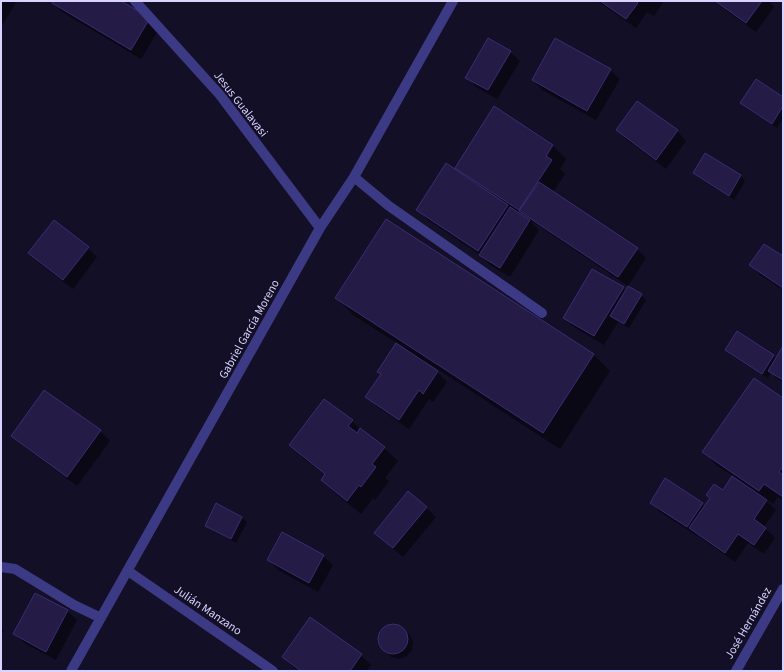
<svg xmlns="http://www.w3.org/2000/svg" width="784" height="672" viewBox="0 0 784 672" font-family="'Source Sans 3',sans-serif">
  <rect width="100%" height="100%" fill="#130f26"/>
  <!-- shadow -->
  <path fill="#0007" d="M 1,1 L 17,1 L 1,27 Z
    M 54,1 L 119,1 L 159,29 L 141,59 L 62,12 L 53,2 Z
    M 597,1 L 664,1 L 654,16 L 647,12 L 636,28 Z
    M 713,1 L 769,1 L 774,7 L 756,32 Z
    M 510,52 L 520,61 L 497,99 L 476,87 L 467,77 Z
    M 610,70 L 620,79 L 596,120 L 542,90 L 533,80 Z
    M 783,98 L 783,118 L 777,128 L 746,108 L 742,103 Z
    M 495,107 L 553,146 L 566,159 L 560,169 L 565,174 L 553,192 L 637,249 L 646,258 L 628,286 L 533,222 L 532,223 L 539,230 L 510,277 L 490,265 L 480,255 L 427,219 L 417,209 L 463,174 L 456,168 Z
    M 617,130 L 677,131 L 686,141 L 666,169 L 627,140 Z
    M 706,154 L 741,176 L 745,181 L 734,200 L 699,178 L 694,173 Z
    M 88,248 L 97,257 L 73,289 L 39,263 L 29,253 Z
    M 783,258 L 783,290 L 760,275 L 751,265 Z
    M 629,287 L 641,295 L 646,300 L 629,328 L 618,322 L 604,345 L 574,327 L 564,318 L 623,288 L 626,291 Z
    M 337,298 L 593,354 L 610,371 L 560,449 L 425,361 L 424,363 L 437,372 L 447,382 L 433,402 L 429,399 L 409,429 L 376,406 L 367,397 L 381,374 L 379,372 L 397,343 L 353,315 Z
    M 783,348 L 783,382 L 779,380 L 771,372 L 768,378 L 731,355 L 726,350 L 773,355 L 777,359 Z
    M 45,391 L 100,431 L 110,441 L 77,486 L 22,445 L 12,436 Z
    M 783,399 L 783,500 L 778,497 L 773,504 L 767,500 L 766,501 L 776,510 L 764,527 L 775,538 L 764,554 L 748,543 L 735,562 L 697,535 L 697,536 L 660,512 L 651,503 L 702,504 L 705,507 L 723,491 L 733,476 L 717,466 L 704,452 Z
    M 352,421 L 361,430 L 384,448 L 398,461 L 385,478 L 389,481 L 375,500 L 373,498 L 361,514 L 335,493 L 322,480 L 325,475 L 303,458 L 290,445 Z
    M 217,505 L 242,518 L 247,522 L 236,543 L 211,530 L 206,526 Z
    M 426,508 L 436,517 L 403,557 L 385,542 L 375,532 Z
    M 323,556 L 333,565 L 318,592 L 278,570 L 269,560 Z
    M 67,611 L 77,620 L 56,660 L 24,643 L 15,634 Z
    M 389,625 L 397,625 L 404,630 L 410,635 L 413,642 L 412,650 L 407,656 L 399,659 L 391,657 L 381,645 L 379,637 L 382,630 Z
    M 1,628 L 4,631 L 1,635 Z
    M 361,655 L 371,665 L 366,671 L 299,671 L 293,667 L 283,657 Z"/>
  <!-- building -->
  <path fill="#241b47" stroke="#3b2d73" d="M 53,1 L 121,1 L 150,18 L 131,50 L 52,3 Z
    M 600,1 L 635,1 L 638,3 L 626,19 Z
    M 715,1 L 762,1 L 746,23 Z
    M 488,38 L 511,51 L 488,90 L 465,78 Z
    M 555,38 L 611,69 L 587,111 L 532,80 Z
    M 756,79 L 783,97 L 783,106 L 772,124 L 740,103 Z
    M 637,101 L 678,130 L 656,160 L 616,130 Z
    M 494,106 L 553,145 L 546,156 L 552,160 L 519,210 L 455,168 Z
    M 705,153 L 741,175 L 729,196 L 693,173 Z
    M 446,163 L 508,205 L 478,251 L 416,210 Z
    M 539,182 L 638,248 L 618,277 L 519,211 Z
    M 510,207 L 530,220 L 500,268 L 479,255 Z
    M 386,219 L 594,354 L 543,433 L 335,298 Z
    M 54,220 L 89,247 L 63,280 L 28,253 Z
    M 764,244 L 783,256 L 783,288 L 749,265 Z
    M 592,269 L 624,287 L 594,336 L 563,318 Z
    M 628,286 L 642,294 L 624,324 L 610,316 Z
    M 737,331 L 774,355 L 762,374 L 725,350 Z
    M 396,343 L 438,371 L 423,394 L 419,390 L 399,420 L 365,397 L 381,374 L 377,372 Z
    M 783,346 L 783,380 L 768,371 Z
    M 754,378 L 783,398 L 783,466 L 779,472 L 783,475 L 783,497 L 764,484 L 759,491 L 702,452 Z
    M 44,390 L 101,430 L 67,477 L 11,436 Z
    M 324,399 L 353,420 L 348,426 L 357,433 L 360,428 L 385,447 L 372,464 L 376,467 L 361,487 L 359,485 L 347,501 L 321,480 L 325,474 L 289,445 Z
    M 732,476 L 767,500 L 754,519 L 766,528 L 754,545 L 738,534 L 725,553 L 689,528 L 710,498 L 706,495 L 714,484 L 723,490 Z
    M 665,478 L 703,503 L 687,527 L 650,503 Z
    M 408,491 L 427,507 L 393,548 L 374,533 Z
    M 216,503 L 242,517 L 231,539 L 205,526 Z
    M 282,532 L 324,555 L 309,583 L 267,560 Z
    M 35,593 L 68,610 L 46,652 L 13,634 Z
    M 310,617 L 362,654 L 350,671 L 301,671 L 282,657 Z
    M378 639a15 15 0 1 1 30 0a15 15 0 1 1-30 0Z"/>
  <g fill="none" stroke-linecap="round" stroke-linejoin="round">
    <!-- minor -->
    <path stroke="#3d3a85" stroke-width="10" d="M 135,1 L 220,95 L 320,228
      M 354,177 L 389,206 L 542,313
      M 1,567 L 15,569 L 74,605 L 101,618
      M 128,571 L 273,671
      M 71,671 L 320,228 L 354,177 L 453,1
      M 736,671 L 783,589"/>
  </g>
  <g text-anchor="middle" stroke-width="3.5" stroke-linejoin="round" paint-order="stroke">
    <!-- street labels -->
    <g font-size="12" fill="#d9d4ff" stroke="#130f26">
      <text transform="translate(241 104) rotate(52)" y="4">Jesus Gualavasi</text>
      <text transform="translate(249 329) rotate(-61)" y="4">Gabriel García Moreno</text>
      <text transform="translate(208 610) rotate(34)" y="4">Julián Manzano</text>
      <text transform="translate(748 623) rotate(-60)" y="4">José Hernández</text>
    </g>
  </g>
  <!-- border -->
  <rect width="784" height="672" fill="none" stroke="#d9d4ff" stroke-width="4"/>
</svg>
